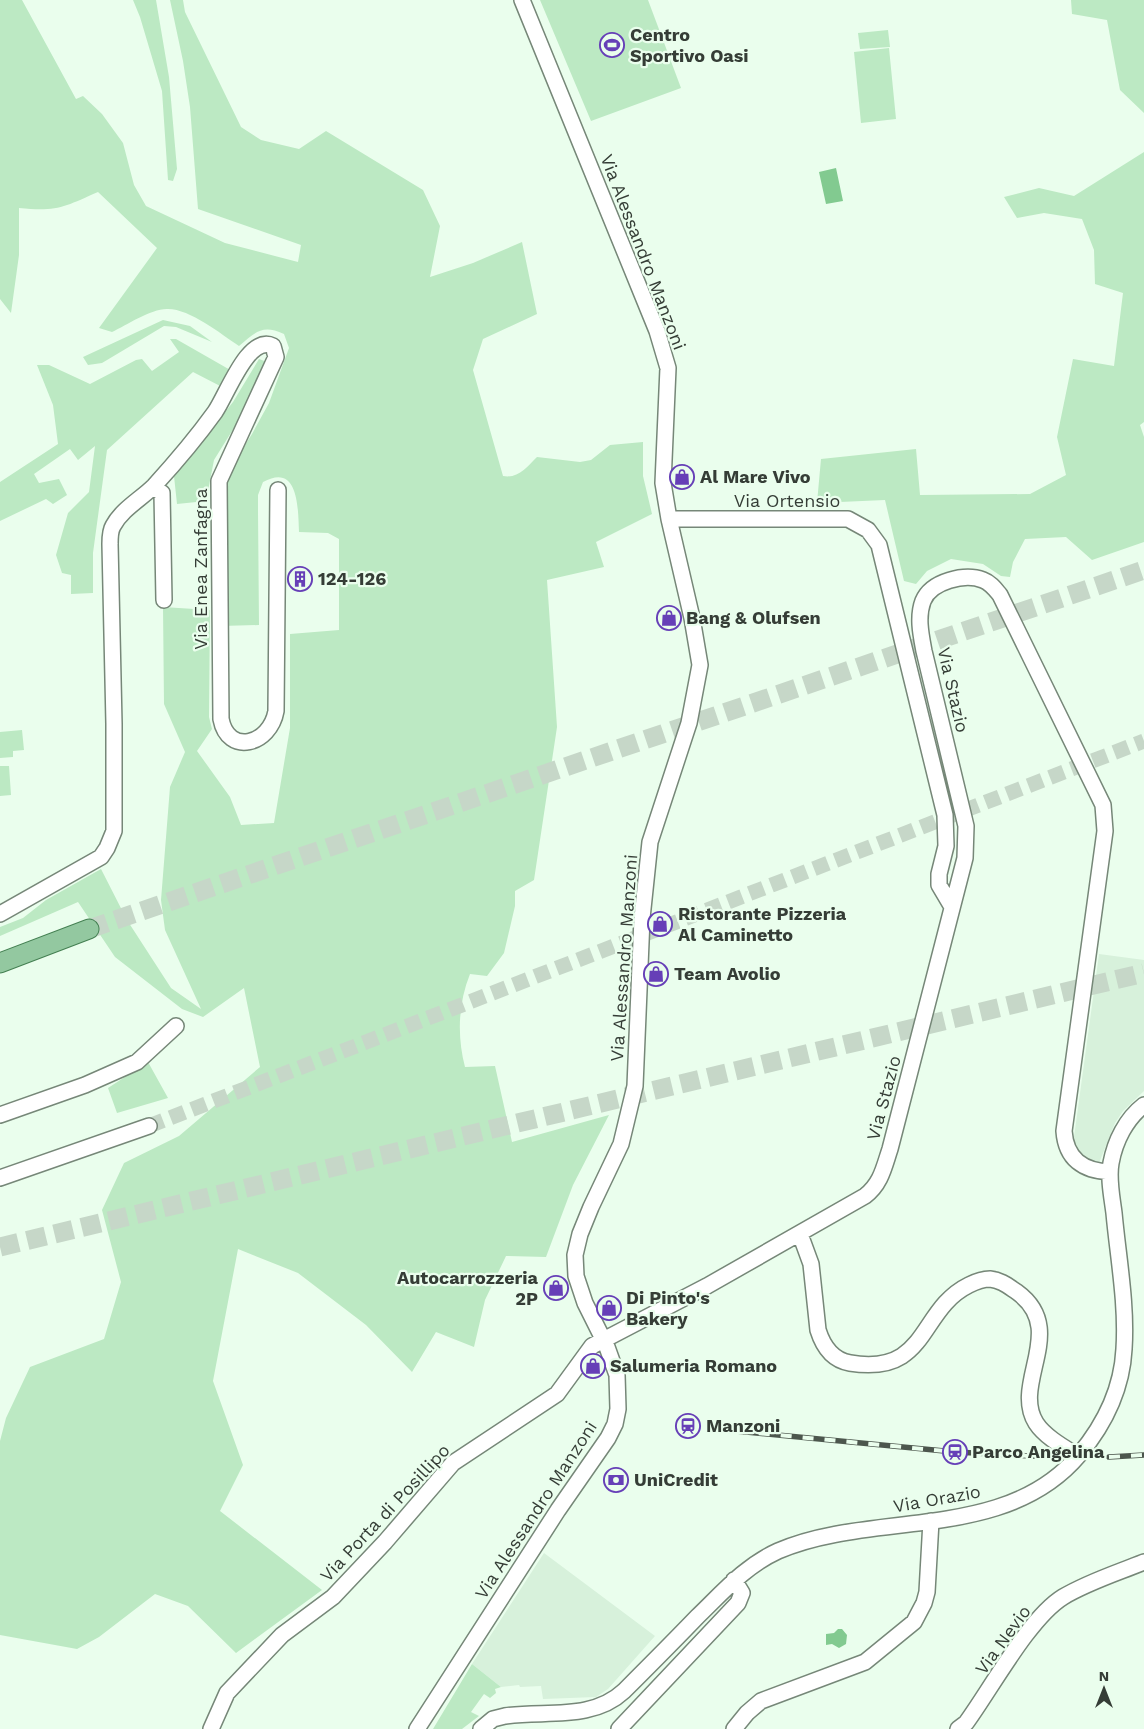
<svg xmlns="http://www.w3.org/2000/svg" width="1144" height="1729" viewBox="0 0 1144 1729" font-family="'Work Sans',sans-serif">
  <rect width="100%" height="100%" fill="#eafeed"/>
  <!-- built -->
  <path fill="#d7f1db" d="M 1099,954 L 1144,960 L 1144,1091 L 1123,1111 L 1115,1123 L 1099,1163 L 1090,1162 L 1076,1149 L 1074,1137 Z
    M 544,1553 L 655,1636 L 608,1689 L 596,1697 L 543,1699 L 541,1686 L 520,1687 L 519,1685 L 501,1687 L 472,1664 Z"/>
  <!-- green -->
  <path fill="#bce9c3" d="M 0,0 L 22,0 L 76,99 L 83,96 L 102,114 L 123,143 L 134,185 L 146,206 L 225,243 L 298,262 L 301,245 L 198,209 L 190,107 L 183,61 L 170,0 L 183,0 L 185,12 L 241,127 L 261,140 L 299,149 L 326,131 L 423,190 L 440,226 L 430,277 L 473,263 L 522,242 L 537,314 L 483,339 L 473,370 L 503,476 C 518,479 527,467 537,457 L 580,462 L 591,460 L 610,445 L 643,442 L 643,476 L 652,514 L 596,542 L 604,567 L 547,580 L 557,727 L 534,880 L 515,891 L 515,906 L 504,953 L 487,976 L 470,974 C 458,1004 457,1036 465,1067 L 495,1066 L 512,1142 L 609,1115 L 573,1185 L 546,1257 L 506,1256 L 485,1300 L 474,1347 L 436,1332 L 412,1372 L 366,1325 L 298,1273 L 238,1249 L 213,1381 L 243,1465 L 220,1511 L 322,1590 L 236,1653 L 188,1606 L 155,1594 L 99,1637 L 77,1649 L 0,1635 L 0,1441 L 6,1418 L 30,1367 L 104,1339 L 121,1282 L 102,1210 L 124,1163 L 179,1136 L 260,1067 L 244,988 L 203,1017 L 182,1009 L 115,957 L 78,902 L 0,936 L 0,927 L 23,918 L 46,900 L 101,869 L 127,920 L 171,988 L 201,1009 L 165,930 L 161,900 L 170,787 L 185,752 L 164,704 L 163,607 L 210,610 L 209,717 L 212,729 L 197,751 L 230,797 L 241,825 L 274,823 L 290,728 L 290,634 L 339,630 L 339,539 L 328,533 L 299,532 C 298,509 299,462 263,482 L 258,495 L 258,511 L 259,625 L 221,626 L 221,482 L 252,434 L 269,403 L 289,348 L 284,334 C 262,324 256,332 239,346 C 221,334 190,309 168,309 C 152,308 127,325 112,332 L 99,328 L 157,248 L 98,192 C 64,207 57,212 19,208 L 19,255 L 11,313 L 0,299 Z
    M 133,0 L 156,0 L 169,77 L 177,169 L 173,181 L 168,180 L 162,91 L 140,17 Z
    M 540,0 L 648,0 L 681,88 L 591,121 Z
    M 1071,0 L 1144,0 L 1144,113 L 1120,90 L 1107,20 L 1072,14 Z
    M 888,30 L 890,47 L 860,49 L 858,33 Z
    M 889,48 L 896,119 L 861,123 L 854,52 Z
    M 1144,152 L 1144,422 L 1140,425 L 1144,437 L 1144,542 L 1092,560 L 1066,537 L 1025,539 L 1013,562 L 1010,577 L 1001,576 L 983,564 L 951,559 L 927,571 L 916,584 L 904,581 L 885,500 L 817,503 L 821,459 L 916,449 L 920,495 L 1030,494 L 1066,475 L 1057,437 L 1073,359 L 1114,366 L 1123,293 L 1095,284 L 1094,250 L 1082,219 L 1044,213 L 1017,218 L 1004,197 L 1039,188 L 1074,196 Z
    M 163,320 L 190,326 L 212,342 L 176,327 L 164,326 L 102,363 L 88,365 L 83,357 Z
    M 170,339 L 176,339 L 232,371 L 224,388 L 193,372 L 107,450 L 93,553 L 93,593 L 71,594 L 71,575 L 62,573 L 56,555 L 68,513 L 89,492 L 95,446 L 78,460 L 70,449 L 34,474 L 39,483 L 59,479 L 67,495 L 53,504 L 46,499 L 0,521 L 0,482 L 58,444 L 53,405 L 37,365 L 49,365 L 90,384 L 136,360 L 142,359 L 152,371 L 179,352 Z
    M 259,359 L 267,362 L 237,423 L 214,460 L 206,501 L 177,504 L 174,476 L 233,402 Z
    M 22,730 L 24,750 L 13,751 L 13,757 L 0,758 L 0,732 Z
    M 0,766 L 9,766 L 11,795 L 0,796 Z
    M 148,1062 L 168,1098 L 117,1113 L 108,1088 Z
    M 472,1664 L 501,1687 L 495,1689 L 496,1693 L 490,1698 L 484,1694 L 471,1712 L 479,1716 L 462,1729 L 433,1729 Z"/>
  <!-- water -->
  <path fill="#82ca90" d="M 836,168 L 843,201 L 826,204 L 819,172 Z
    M 838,1629 L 842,1629 L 847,1635 L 846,1644 L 839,1648 L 832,1644 L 826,1645 L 826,1634 L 834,1633 Z"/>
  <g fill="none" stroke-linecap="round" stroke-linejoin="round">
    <!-- minor-tunnel -->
    <path stroke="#c6d7c8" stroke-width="15" stroke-dasharray="15 8" stroke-linecap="butt" d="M 149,1126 L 1144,741"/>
    <!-- major-tunnel -->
    <path stroke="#c6d7c8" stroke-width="19" stroke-dasharray="19 9" stroke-linecap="butt" d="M 89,929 L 1144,570
      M 0,1247 L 1144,973"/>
    <defs>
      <path id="minor" d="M 153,487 L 162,493 L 164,600
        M 669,519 L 848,519 L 868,530 L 879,545 L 945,815 L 946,846 L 939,874 L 939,885 L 952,907
        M 0,914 L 101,857 L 107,848 L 114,831 L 114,724 L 110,544 C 110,539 110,531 113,526 C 122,509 141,499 154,486 C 175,463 197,437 215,412 C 227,395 248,334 273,346 L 276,357 L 219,481 L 221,719 C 228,756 270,745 276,711 L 278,490
        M 0,1115 L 85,1085 L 137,1062 L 176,1026
        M 0,1178 L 149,1126
        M 800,1234 L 811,1264 L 818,1330 C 823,1346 832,1360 850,1363 C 929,1376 918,1310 969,1285 C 975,1282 983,1279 990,1279 C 1001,1280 1008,1286 1017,1292 C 1069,1330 1011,1383 1036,1423 C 1045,1437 1065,1448 1078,1456
        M 211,1729 L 227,1693 L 282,1635 L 333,1597 L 385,1542 L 453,1463 L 557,1394 L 592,1346 L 707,1286 L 865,1196 C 881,1184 884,1167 890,1149 L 965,858 L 966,826 L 924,651 C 921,635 917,617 923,601 C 931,581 965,573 983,580 C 991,583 995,589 1000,595 L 1103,805 L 1105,831 L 1064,1131 C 1066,1159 1083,1171 1110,1172
        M 417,1729 L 558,1510 L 608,1438 L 615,1424 L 618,1409 L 617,1375 L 607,1347 L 585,1303 L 576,1276 L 575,1255 L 580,1234 L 591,1207 L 621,1144 L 635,1086 L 642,918 L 650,842 L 689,723 L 700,665 L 692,618 L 669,519 L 663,483 L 668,368 L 657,331 L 522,0
        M 481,1729 L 493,1719 L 505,1716 C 545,1710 592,1721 624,1691 C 648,1667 673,1642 697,1617 C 722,1593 745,1566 778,1551 C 872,1510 1005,1543 1079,1455 C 1104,1425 1122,1389 1124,1349 C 1127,1304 1118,1257 1114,1213 C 1112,1197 1108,1179 1111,1163 C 1115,1141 1126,1119 1144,1105
        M 619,1729 L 738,1603 L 742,1593 L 734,1580
        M 734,1729 L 747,1713 L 761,1701 L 865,1662 L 914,1622 L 924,1603 L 927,1592 L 931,1521
        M 958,1729 L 966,1723 C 991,1689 1029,1618 1063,1597 C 1088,1582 1117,1573 1144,1562"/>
      <path id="major" d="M 0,963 L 89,929"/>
    </defs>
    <!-- minor casing -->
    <use href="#minor" stroke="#768778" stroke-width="18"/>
    <!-- major casing -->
    <use href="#major" stroke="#437f51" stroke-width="21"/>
    <!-- minor -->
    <use href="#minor" stroke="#fff" stroke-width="15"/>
    <!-- major -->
    <use href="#major" stroke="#93c8a0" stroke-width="19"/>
    <defs>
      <path id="rail" d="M 715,1429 L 955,1452 L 1051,1457
        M 1109,1457 L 1144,1455"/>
    </defs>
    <!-- rail casing -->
    <use href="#rail" stroke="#4c564d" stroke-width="5.5"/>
    <!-- rail -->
    <use href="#rail" stroke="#eafeed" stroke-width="4" stroke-dasharray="11" stroke-linecap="butt"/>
  </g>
  <!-- icons -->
  <defs>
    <symbol id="stadium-ring" viewBox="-11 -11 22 22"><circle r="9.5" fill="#eafeed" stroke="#663fb7" stroke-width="1.5"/><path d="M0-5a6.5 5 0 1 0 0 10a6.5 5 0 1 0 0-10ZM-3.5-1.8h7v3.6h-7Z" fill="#663fb7"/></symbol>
    <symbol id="shop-ring" viewBox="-11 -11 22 22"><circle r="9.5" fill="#eafeed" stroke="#663fb7" stroke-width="1.5"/><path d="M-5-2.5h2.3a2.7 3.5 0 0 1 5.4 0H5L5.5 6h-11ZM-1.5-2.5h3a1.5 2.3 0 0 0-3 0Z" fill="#663fb7"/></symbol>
    <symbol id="building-ring" viewBox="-11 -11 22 22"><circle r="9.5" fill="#eafeed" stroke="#663fb7" stroke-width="1.5"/><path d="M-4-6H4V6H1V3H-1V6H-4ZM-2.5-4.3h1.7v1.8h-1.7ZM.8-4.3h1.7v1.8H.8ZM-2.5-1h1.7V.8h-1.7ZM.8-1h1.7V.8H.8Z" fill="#663fb7"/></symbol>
    <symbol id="station-ring" viewBox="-11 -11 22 22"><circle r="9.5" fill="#eafeed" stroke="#663fb7" stroke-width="1.5"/><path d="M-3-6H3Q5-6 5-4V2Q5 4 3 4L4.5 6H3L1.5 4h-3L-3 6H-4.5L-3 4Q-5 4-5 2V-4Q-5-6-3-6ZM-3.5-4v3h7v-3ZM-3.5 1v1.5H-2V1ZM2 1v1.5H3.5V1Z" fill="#663fb7"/></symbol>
    <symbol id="bank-ring" viewBox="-11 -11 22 22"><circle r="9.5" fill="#eafeed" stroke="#663fb7" stroke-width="1.5"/><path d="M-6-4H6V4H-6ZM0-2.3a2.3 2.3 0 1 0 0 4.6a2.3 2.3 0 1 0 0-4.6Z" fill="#663fb7"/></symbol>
  </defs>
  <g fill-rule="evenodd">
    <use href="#stadium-ring" x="598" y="31" width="28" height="28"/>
    <use href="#shop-ring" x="668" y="463" width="28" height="28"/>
    <use href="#building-ring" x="286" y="565" width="28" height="28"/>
    <use href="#shop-ring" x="655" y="604" width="28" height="28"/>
    <use href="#shop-ring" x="646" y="910" width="28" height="28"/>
    <use href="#shop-ring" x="642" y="960" width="28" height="28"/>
    <use href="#shop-ring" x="542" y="1274" width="28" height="28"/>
    <use href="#shop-ring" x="595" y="1294" width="28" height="28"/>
    <use href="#shop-ring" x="579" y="1352" width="28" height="28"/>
    <use href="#station-ring" x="674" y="1412" width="28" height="28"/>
    <use href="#station-ring" x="941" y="1438" width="28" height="28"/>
    <use href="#bank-ring" x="602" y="1466" width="28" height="28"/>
  </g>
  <g text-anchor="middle" stroke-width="4.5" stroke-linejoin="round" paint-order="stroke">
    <!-- poi labels -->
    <g font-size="18" font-weight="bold" fill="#353d36" stroke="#eafeed" text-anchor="start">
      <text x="630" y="41">Centro<tspan x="630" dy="21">Sportivo Oasi</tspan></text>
      <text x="700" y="483">Al Mare Vivo</text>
      <text x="318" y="585">124-126</text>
      <text x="686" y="624">Bang &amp; Olufsen</text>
      <text x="678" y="920">Ristorante Pizzeria<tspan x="678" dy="21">Al Caminetto</tspan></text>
      <text x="674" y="980">Team Avolio</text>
      <text x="538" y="1284" text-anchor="end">Autocarrozzeria<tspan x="538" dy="21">2P</tspan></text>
      <text x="626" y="1304">Di Pinto's<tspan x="626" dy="21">Bakery</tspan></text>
      <text x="610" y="1372">Salumeria Romano</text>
      <text x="706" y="1432">Manzoni</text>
      <text x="972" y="1458">Parco Angelina</text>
      <text x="634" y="1486">UniCredit</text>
    </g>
    <!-- street labels -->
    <g font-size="18" fill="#353d36" stroke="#eafeed">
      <text transform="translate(643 252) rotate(69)" y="6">Via Alessandro Manzoni</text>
      <text x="787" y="507">Via Ortensio</text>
      <text transform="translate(201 569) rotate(-90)" y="6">Via Enea Zanfagna</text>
      <text transform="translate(953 690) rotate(77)" y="6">Via Stazio</text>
      <text transform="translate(624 958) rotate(-86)" y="6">Via Alessandro Manzoni</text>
      <text transform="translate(884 1098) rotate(-75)" y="6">Via Stazio</text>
      <text transform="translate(937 1499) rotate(-10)" y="6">Via Orazio</text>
      <text transform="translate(536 1510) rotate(-57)" y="6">Via Alessandro Manzoni</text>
      <text transform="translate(385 1513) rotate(-47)" y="6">Via Porta di Posillipo</text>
      <text transform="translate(1003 1640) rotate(-54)" y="6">Via Nevio</text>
    </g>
  </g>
  <!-- north arrow -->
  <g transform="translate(1104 1689)" stroke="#eafeed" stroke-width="4" paint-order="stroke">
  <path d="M0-4L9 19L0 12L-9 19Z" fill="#353d36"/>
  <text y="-8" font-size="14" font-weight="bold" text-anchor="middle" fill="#353d36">N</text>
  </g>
</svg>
